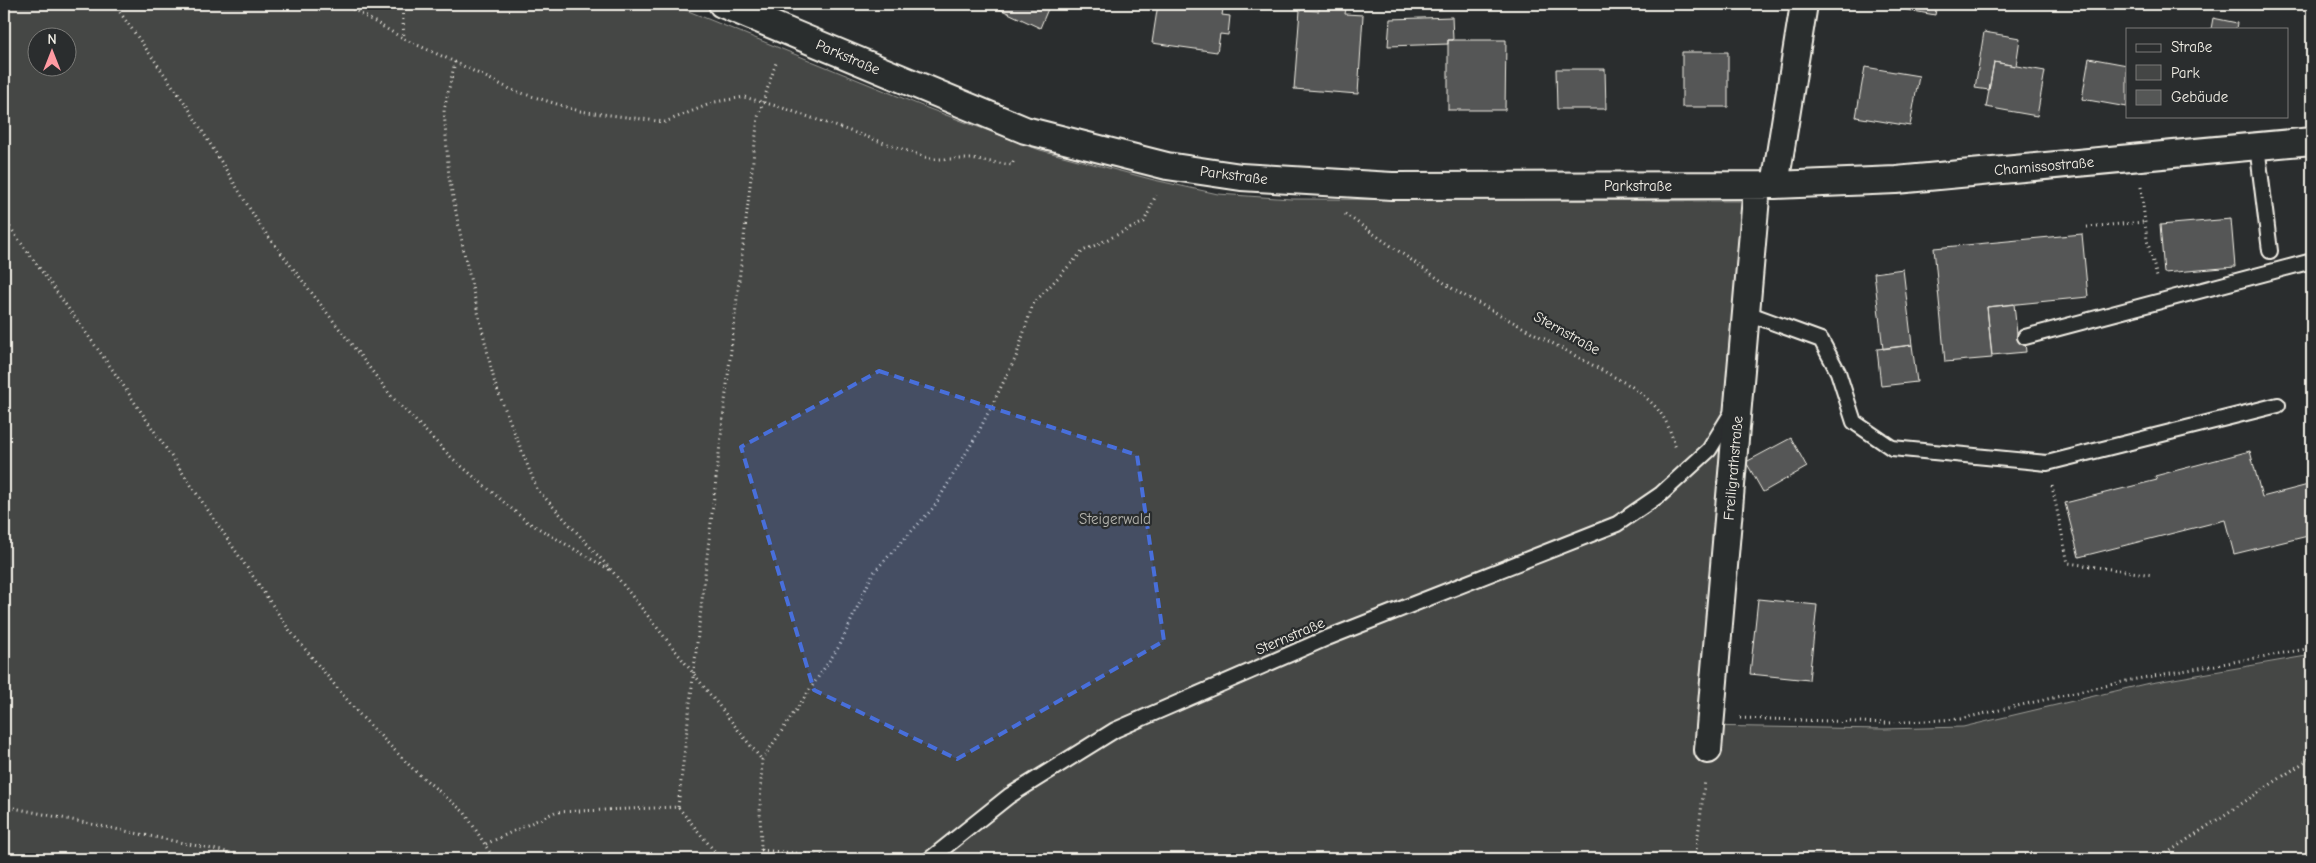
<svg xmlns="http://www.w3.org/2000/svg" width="2316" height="863" viewBox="0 0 2316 863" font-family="'Comic Neue',sans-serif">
  <rect width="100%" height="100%" fill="#2a2d2e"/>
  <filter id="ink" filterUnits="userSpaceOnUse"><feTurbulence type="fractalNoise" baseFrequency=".02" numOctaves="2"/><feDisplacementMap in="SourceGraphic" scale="10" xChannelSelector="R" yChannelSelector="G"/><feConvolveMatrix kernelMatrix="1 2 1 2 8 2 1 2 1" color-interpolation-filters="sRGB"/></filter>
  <g filter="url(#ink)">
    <!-- green -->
    <path fill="#444645" stroke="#9c9c96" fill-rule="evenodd" d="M 4,4 L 671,4 L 927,108 L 1040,150 L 1154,180 L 1218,194 L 1291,199 L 1747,201 L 1700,726 L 1884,729 L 1963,727 L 2145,684 L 2312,655 L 2312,859 L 4,859 ZM 38,38 L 68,38 L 68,68 L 38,68 Z"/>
    <!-- building -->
    <path fill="#555756" stroke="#f4f1e8" d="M 989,4 L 1050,4 L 1040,28 Z
      M 1158,4 L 1224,4 L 1222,15 L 1230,16 L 1228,35 L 1220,34 L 1217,52 L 1152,43 Z
      M 1875,4 L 1937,4 L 1935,15 Z
      M 1319,6 L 1346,8 L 1345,14 L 1363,15 L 1358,94 L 1294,89 L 1300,10 L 1319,11 Z
      M 1452,17 L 1453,40 L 1448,40 L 1448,44 L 1388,46 L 1390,19 Z
      M 2213,18 L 2237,23 L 2236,29 L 2211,29 Z
      M 1984,32 L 2020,38 L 2016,66 L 1994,62 L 1989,90 L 1975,88 Z
      M 1448,40 L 1506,40 L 1505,110 L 1448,110 Z
      M 1682,52 L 1728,52 L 1728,107 L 1682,107 Z
      M 2089,58 L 2127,65 L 2127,107 L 2082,99 Z
      M 1994,62 L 2045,71 L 2037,116 L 1986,107 Z
      M 1865,67 L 1919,76 L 1910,126 L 1856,117 Z
      M 1556,69 L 1605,69 L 1606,109 L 1557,109 Z
      M 2231,219 L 2235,267 L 2164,273 L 2160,225 Z
      M 2082,234 L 2088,297 L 1987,307 L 1992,358 L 1945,362 L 1934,248 Z
      M 1903,269 L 1912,345 L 1883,349 L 1874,273 Z
      M 2014,304 L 2017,334 L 2024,333 L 2026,352 L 1992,355 L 1987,307 Z
      M 1912,345 L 1917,382 L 1881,386 L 1877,349 Z
      M 1791,438 L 1807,467 L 1763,492 L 1746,462 Z
      M 2250,451 L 2262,497 L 2312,484 L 2312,535 L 2234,554 L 2225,520 L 2079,557 L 2065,503 L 2157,480 L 2155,476 Z
      M 1758,599 L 1817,605 L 1809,680 L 1750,674 Z"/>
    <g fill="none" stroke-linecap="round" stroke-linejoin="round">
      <defs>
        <path id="lane" d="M 2257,146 L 2270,251
          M 1747,313 L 1821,340 L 1838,372 L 1854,422 L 1892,448 L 2047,463 L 2278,405
          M 2025,337 L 2312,261
          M 930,859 L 1009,796 L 1115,730 L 1327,638 L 1617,524 L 1661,494 L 1709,450 L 1731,414"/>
        <path id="street" d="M 722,4 L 1025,130 L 1167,166 L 1241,177 L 1392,186 L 1775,185 L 1896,180 L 2312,141
          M 1775,185 L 1804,4
          M 1708,750 L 1757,186"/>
      </defs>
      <!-- lane casing -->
      <use href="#lane" stroke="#f4f1e8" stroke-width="18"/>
      <!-- street casing -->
      <use href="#street" stroke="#f4f1e8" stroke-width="30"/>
      <!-- path -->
      <path stroke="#f4f1e8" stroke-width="3" stroke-dasharray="1 4" stroke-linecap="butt" d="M 114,4 L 187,106 L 261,227 L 392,397 L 452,458 L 526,521 L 610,570
        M 344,4 L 404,39 L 455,62 L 512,90 L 579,111 L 665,122 L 715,102 L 744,97 L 780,107 L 931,159 L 970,159 L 1012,165 L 1014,159
        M 402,4 L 404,39
        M 455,62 L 444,110 L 449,177 L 465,257 L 495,384 L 537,489 L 613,572 L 762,760
        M 2141,187 L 2147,240 L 2157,277
        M 1345,214 L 1456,291 L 1631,386 C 1659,407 1666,415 1676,449
        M 4,219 L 112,369 L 290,631 L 358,713 L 415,771 L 465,813 L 494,859
        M 2087,227 L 2144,222
        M 2052,486 L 2068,563 L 2153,575
        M 1740,718 L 1888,723 L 1960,719 L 2131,680 L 2312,648
        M 4,806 L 261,859
        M 678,807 L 758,117 L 777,60
        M 486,844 L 555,812 L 678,807 L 721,859
        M 761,850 L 826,856 L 830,859
        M 756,859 L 761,850 L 760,808 L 762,760 L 840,645 L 873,573 L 934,507 L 978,433 L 1016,357 L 1033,304 L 1083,251 L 1144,222 L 1156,195
        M 1695,859 L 1705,780
        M 2158,859 L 2312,757"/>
      <!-- lane -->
      <use href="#lane" stroke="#2a2d2e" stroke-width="14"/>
      <!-- street -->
      <use href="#street" stroke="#2a2d2e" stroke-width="26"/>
    </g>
  </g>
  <!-- marked area -->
  <path fill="#486fdb" fill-opacity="0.2" stroke="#486fdb" stroke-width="4" stroke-dasharray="10 6" stroke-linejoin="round" d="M 879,371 L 1137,455 L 1164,641 L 957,759 L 814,690 L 741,447 Z"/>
  <g text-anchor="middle" stroke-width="4.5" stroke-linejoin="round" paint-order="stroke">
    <!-- street labels -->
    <g font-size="15" fill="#f4f1e8" stroke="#2a2d2e">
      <text transform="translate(848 57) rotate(23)" y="5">Parkstraße</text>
      <text transform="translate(2044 166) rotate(-5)" y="5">Chamissostraße</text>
      <text transform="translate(1234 175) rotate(7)" y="5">Parkstraße</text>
      <text x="1638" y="191">Parkstraße</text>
      <text transform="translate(1567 333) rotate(29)" y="5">Sternstraße</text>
      <text transform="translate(1733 468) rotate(-85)" y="5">Freiligrathstraße</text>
      <text transform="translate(1290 636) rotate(-23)" y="5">Sternstraße</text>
    </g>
    <!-- park labels -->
    <g font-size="15" fill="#b6b5af" stroke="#2a2d2e">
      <text x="1115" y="524">Steigerwald</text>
    </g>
  </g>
  <!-- margin -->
  <rect width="2316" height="863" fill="none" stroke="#2a2d2e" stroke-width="20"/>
  <rect x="10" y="10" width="2296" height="843" fill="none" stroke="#f4f1e8" stroke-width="2" filter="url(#ink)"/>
  <!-- legend -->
  <rect x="2126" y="28" width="162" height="90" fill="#2a2d2e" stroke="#7b7b78"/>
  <rect x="2136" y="44" width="25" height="8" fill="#2a2d2e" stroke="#7b7b78"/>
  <text x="2171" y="52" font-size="15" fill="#f4f1e8">Straße</text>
  <rect x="2136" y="65" width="25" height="15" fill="#444645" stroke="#7b7b78"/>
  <text x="2171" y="78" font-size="15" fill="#f4f1e8">Park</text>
  <rect x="2136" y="90" width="25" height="15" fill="#555756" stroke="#7b7b78"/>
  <text x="2171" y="102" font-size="15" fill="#f4f1e8">Gebäude</text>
  <!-- north arrow -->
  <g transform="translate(52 52)"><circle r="24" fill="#2a2d2e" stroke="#7b7b78"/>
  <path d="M0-4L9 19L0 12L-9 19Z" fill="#ff9aa2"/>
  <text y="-8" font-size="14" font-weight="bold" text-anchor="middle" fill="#f4f1e8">N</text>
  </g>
</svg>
